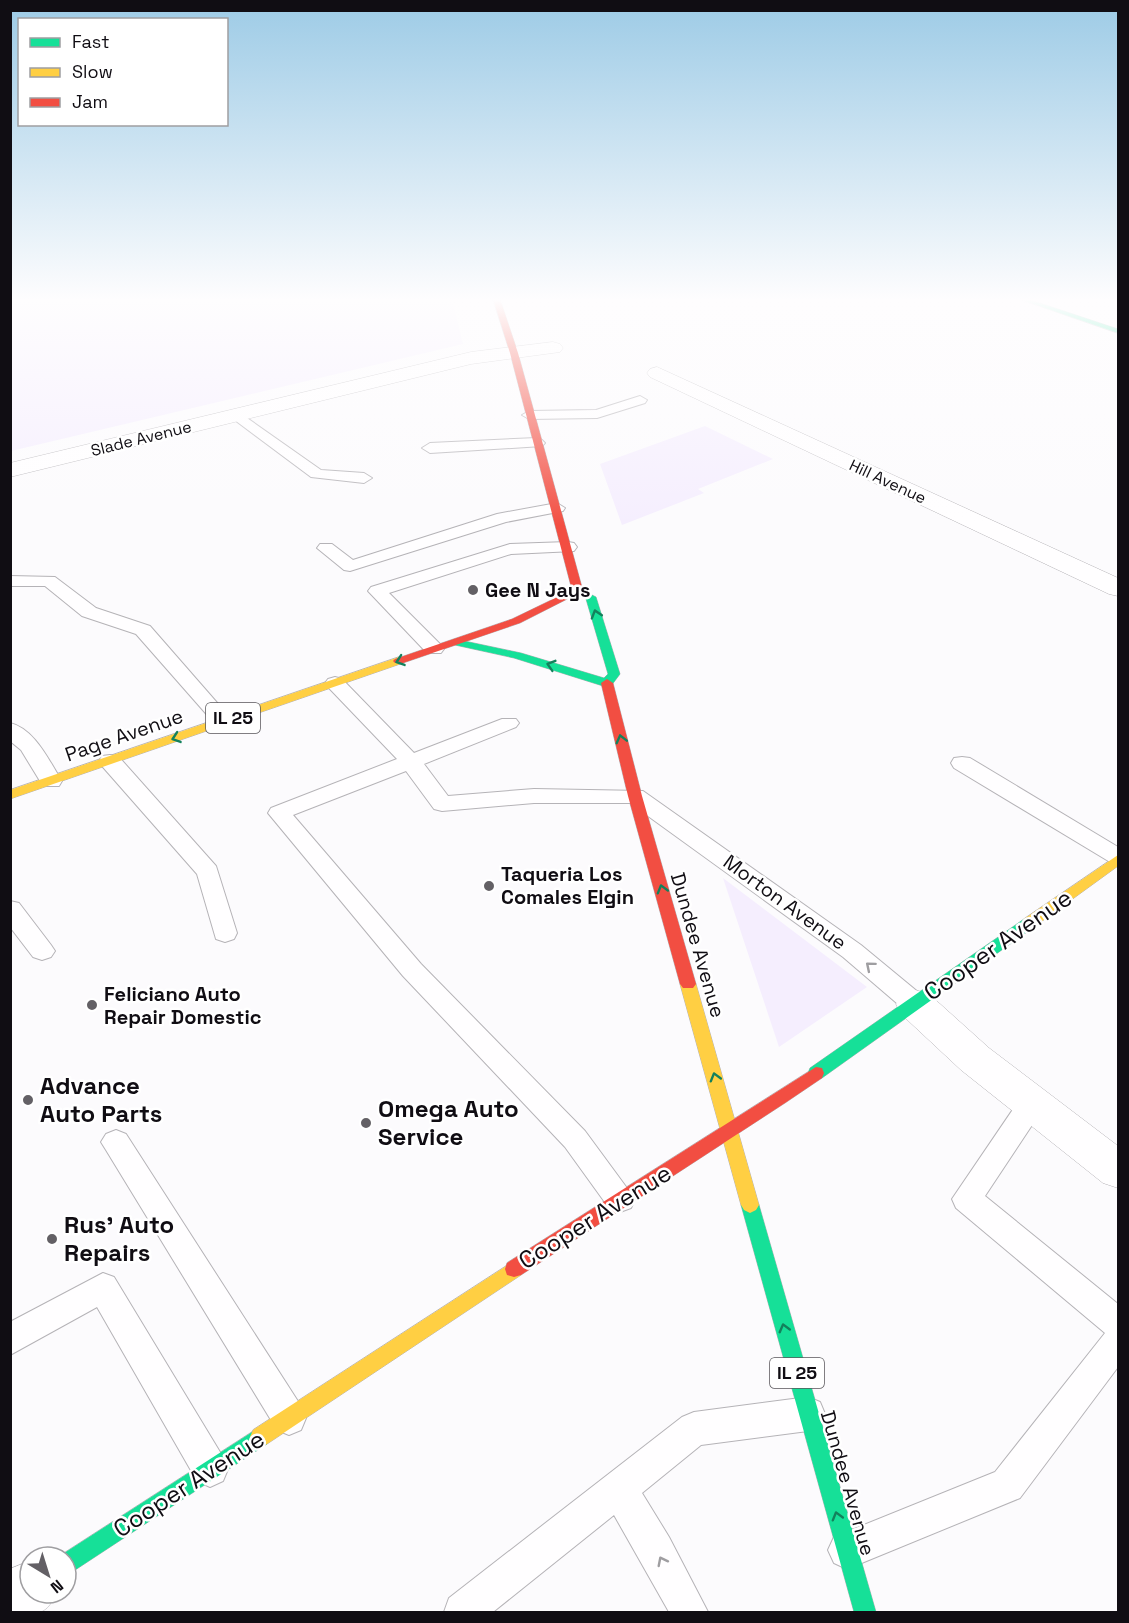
<svg xmlns="http://www.w3.org/2000/svg" width="1129" height="1623" viewBox="0 0 1129 1623" font-family="'Space Grotesk',sans-serif">
  <rect width="100%" height="100%" fill="#fcfbfd"/>
  <!-- green -->
  <path fill="#f5eefe" d="M 10,299 L 452,299 L 463,344 L 11,451 Z
    M 705,426 L 773,459 L 698,489 L 704,493 L 622,525 L 600,464 Z
    M 723,878 L 867,987 L 779,1047 Z"/>
  <g fill="none" stroke-linecap="round" stroke-linejoin="round">
    <defs>
      <path id="lane" d="M 640,396 L 647,400 L 645,403 L 597,418 L 529,419 L 522,415 L 529,411 L 596,410 Z
        M 237,411 L 321,470 L 364,473 L 372,478 L 364,483 L 311,477 L 232,418 L 230,415 Z
        M 537,438 L 542,440 L 545,443 L 542,446 L 430,453 L 422,448 L 430,443 Z
        M 557,503 L 565,508 L 563,511 L 506,522 L 350,571 L 344,570 L 317,548 L 320,544 L 332,544 L 353,560 L 497,514 Z
        M 568,542 L 574,543 L 577,547 L 574,551 L 511,554 L 389,593 L 441,645 L 444,649 L 441,653 L 427,653 L 368,591 L 371,587 L 510,544 Z
        M 10,576 L 55,577 L 96,608 L 150,626 L 233,721 L 230,725 L 216,725 L 136,634 L 82,616 L 45,586 L 10,586 Z
        M 335,677 L 342,679 L 414,753 L 502,719 L 516,719 L 519,723 L 516,727 L 424,764 L 448,796 L 534,789 L 643,791 L 861,945 L 924,997 L 928,1004 L 924,1011 L 915,1014 L 906,1011 L 843,957 L 630,803 L 534,803 L 442,811 L 434,809 L 406,771 L 293,815 L 421,964 L 585,1131 L 635,1199 L 631,1208 L 620,1212 L 609,1208 L 565,1147 L 403,976 L 268,813 L 271,808 L 397,759 L 328,687 L 325,683 L 328,679 Z
        M 10,723 C 35,729 49,761 62,781 L 59,786 L 43,786 L 21,750 L 10,741 Z
        M 110,755 L 118,756 L 216,866 L 237,933 L 234,939 L 225,942 L 216,939 L 197,874 L 102,766 L 99,761 L 102,756 Z
        M 962,757 L 970,758 L 1118,847 L 1118,865 L 1110,862 L 954,768 L 951,763 L 954,758 Z
        M 10,901 L 19,903 L 51,945 L 55,951 L 51,957 L 42,960 L 33,957 L 10,927 Z
        M 1032,1093 L 1042,1096 L 1046,1104 L 985,1196 L 1118,1304 L 1118,1367 L 1020,1498 L 847,1569 L 834,1563 L 828,1550 L 834,1537 L 995,1472 L 1105,1333 L 956,1208 L 952,1199 L 1022,1096 Z
        M 116,1130 L 126,1134 L 301,1406 L 306,1418 L 301,1430 L 289,1435 L 277,1430 L 106,1150 L 101,1142 L 106,1134 Z
        M 103,1273 L 114,1277 L 223,1457 L 228,1469 L 223,1481 L 210,1487 L 197,1481 L 97,1307 L 10,1355 L 10,1322 Z
        M 808,1397 L 820,1402 L 825,1414 L 820,1426 L 808,1431 L 701,1445 L 642,1493 L 669,1537 L 708,1612 L 669,1612 L 614,1515 L 493,1612 L 444,1612 L 449,1598 L 682,1417 L 694,1412 Z"/>
      <path id="street" d="M 553,342 L 560,344 L 563,348 L 560,352 L 471,364 L 10,477 L 10,463 L 471,352 Z
        M 657,367 L 1118,578 L 1118,596 L 1109,594 L 650,377 L 647,373 L 650,369 Z
        M 915,990 L 929,994 L 989,1048 L 1118,1146 L 1118,1188 L 1103,1183 L 961,1070 L 901,1014 L 896,1004 L 901,994 Z
        M 30,1561 L 30,1593 L 56,1593 C 45,1619 36,1612 10,1612 L 10,1569 Z"/>
      <path id="fast" d="M 1019,299 L 1028,299 L 1118,329 L 1118,333 Z
        M 578,588 L 596,597 L 620,674 L 611,686 L 603,686 L 514,658 L 455,645 L 449,642 L 455,639 L 521,653 L 604,678 L 608,674 L 586,599 L 573,591 Z
        M 1029,918 L 1034,919 L 1036,923 L 1034,927 L 822,1078 L 816,1079 L 810,1078 L 808,1073 L 810,1068 L 1024,919 Z
        M 750,1197 L 756,1200 L 759,1205 L 876,1612 L 854,1612 L 741,1205 L 744,1200 Z
        M 260,1427 L 267,1430 L 270,1437 L 267,1444 L 66,1576 L 66,1557 L 58,1557 Z"/>
      <path id="slow" d="M 399,657 L 403,659 L 405,661 L 403,663 L 10,799 L 10,790 Z
        M 1118,855 L 1118,866 L 1034,927 L 1024,927 L 1022,923 L 1024,919 Z
        M 688,978 L 693,980 L 696,984 L 759,1205 L 756,1210 L 750,1213 L 744,1210 L 741,1205 L 680,984 L 683,980 Z
        M 514,1261 L 521,1263 L 523,1269 L 521,1275 L 267,1444 L 260,1447 L 253,1444 L 250,1437 L 253,1430 Z"/>
      <path id="jam" d="M 493,299 L 500,299 L 518,353 L 583,591 L 520,623 L 403,663 L 395,663 L 393,661 L 395,659 L 512,619 L 572,590 L 510,353 Z
        M 607,679 L 613,683 L 642,796 L 696,984 L 693,988 L 683,988 L 680,984 L 628,796 L 601,683 Z
        M 816,1067 L 822,1068 L 824,1073 L 822,1078 L 785,1103 L 521,1275 L 514,1277 L 507,1275 L 505,1269 L 507,1263 Z"/>
    </defs>
    <!-- lane casing -->
    <use href="#lane" stroke="#b5b3b7" stroke-width="2"/>
    <!-- street casing -->
    <use href="#street" stroke="#b5b3b7" stroke-width="1"/>
    <!-- fast casing -->
    <use href="#fast" stroke="#b5b3b7" stroke-width="1"/>
    <!-- slow casing -->
    <use href="#slow" stroke="#b5b3b7" stroke-width="1"/>
    <!-- jam casing -->
    <use href="#jam" stroke="#b5b3b7" stroke-width="1"/>
    <!-- lane -->
    <use href="#lane" fill="#fffeff" fill-rule="evenodd"/>
    <!-- street -->
    <use href="#street" fill="#fffeff" fill-rule="evenodd"/>
    <!-- fast -->
    <use href="#fast" fill="#16e098" fill-rule="evenodd"/>
    <!-- slow -->
    <use href="#slow" fill="#ffcf43" fill-rule="evenodd"/>
    <!-- jam -->
    <use href="#jam" fill="#f24e42" fill-rule="evenodd"/>
  </g>
  <!-- one-way arrows -->
  <defs><path id="oneway-chevron" d="M-2-3.5L2.5 0L-2 3.5" fill="none" stroke-width="1.6" stroke-linecap="round" stroke-linejoin="round" transform="scale(1.5)"/></defs>
  <g stroke="#13815c">
    <use href="#oneway-chevron" transform="translate(596 614) rotate(-107)"/>
    <use href="#oneway-chevron" transform="translate(400 661) rotate(161)"/>
    <use href="#oneway-chevron" transform="translate(551 665) rotate(-163)"/>
    <use href="#oneway-chevron" transform="translate(176 738) rotate(161)"/>
    <use href="#oneway-chevron" transform="translate(621 739) rotate(-104)"/>
    <use href="#oneway-chevron" transform="translate(662 889) rotate(-106)"/>
    <use href="#oneway-chevron" transform="translate(715 1077) rotate(-106)"/>
    <use href="#oneway-chevron" transform="translate(784 1328) rotate(-105)"/>
    <use href="#oneway-chevron" transform="translate(837 1516) rotate(-106)"/>
  </g>
  <g stroke="#9f9ea1">
    <use href="#oneway-chevron" transform="translate(870 966) rotate(-140)"/>
    <use href="#oneway-chevron" transform="translate(662 1561) rotate(-117)"/>
  </g>
  <!-- sky -->
  <linearGradient id="sky" x2="0" y2="1"><stop stop-color="#9dcbe6"/><stop offset="0.57" stop-color="#fefdfe"/><stop offset="1" stop-color="#fefdfe" stop-opacity="0"/></linearGradient>
  <rect width="1129" height="526" fill="url(#sky)"/>
  <!-- markers -->
  <g fill="#636065" stroke="#fff" stroke-width="2">
    <circle cx="473" cy="590" r="6"/>
    <circle cx="489" cy="886" r="6"/>
    <circle cx="92" cy="1005" r="6"/>
    <circle cx="28" cy="1100" r="6"/>
    <circle cx="366" cy="1123" r="6"/>
    <circle cx="52" cy="1239" r="6"/>
  </g>
  <g text-anchor="middle" stroke-width="5" stroke-linejoin="round" paint-order="stroke">
    <!-- far-street labels -->
    <g font-size="16" fill="#100d13" stroke="#fff">
      <text transform="translate(141 438) rotate(-14)" y="6">Slade Avenue</text>
      <text transform="translate(888 481) rotate(25)" y="6">Hill Avenue</text>
    </g>
    <!-- shield labels -->
    <g fill="#fff" stroke="#58565a" stroke-width="1.5">
      <rect x="206" y="703" width="54" height="30" rx="4.5"/>
      <rect x="770" y="1358" width="54" height="30" rx="4.5"/>
    </g>
    <g font-size="18" font-weight="bold" fill="#100d13">
      <text x="233" y="724">IL 25</text>
      <text x="797" y="1379">IL 25</text>
    </g>
    <!-- poi labels -->
    <g font-size="20" font-weight="bold" fill="#100d13" stroke="#fff" text-anchor="start">
      <text x="485" y="597">Gee N Jays</text>
      <text x="501" y="881">Taqueria Los<tspan x="501" dy="23">Comales Elgin</tspan></text>
      <text x="104" y="1001">Feliciano Auto<tspan x="104" dy="23">Repair Domestic</tspan></text>
    </g>
    <!-- street labels -->
    <g font-size="20" fill="#100d13" stroke="#fff">
      <text transform="translate(124 735) rotate(-19)" y="7">Page Avenue</text>
      <text transform="translate(785 902) rotate(36)" y="7">Morton Avenue</text>
      <text transform="translate(698 945) rotate(74)" y="7">Dundee Avenue</text>
      <text transform="translate(848 1483) rotate(74)" y="7">Dundee Avenue</text>
    </g>
    <!-- near-street labels -->
    <g font-size="24" fill="#100d13" stroke="#fff">
      <text transform="translate(998 945) rotate(-35)" y="8">Cooper Avenue</text>
      <text transform="translate(595 1217) rotate(-32)" y="8">Cooper Avenue</text>
      <text transform="translate(189 1484) rotate(-33)" y="8">Cooper Avenue</text>
    </g>
    <!-- near-poi labels -->
    <g font-size="24" font-weight="bold" fill="#100d13" stroke="#fff" text-anchor="start">
      <text x="40" y="1094">Advance<tspan x="40" dy="28">Auto Parts</tspan></text>
      <text x="378" y="1117">Omega Auto<tspan x="378" dy="28">Service</tspan></text>
      <text x="64" y="1233">Rus' Auto<tspan x="64" dy="28">Repairs</tspan></text>
    </g>
  </g>
  <!-- border -->
  <rect width="1129" height="1623" fill="none" stroke="#100d13" stroke-width="24"/>
  <!-- legend -->
  <rect x="18" y="18" width="210" height="108" fill="#ffffff" stroke="#9f9ea1" stroke-width="1.5"/>
  <rect x="30" y="38" width="30" height="9" fill="#16e098" stroke="#9f9ea1" stroke-width="1.5"/>
  <text x="72" y="48" font-size="18" fill="#100d13">Fast</text>
  <rect x="30" y="68" width="30" height="9" fill="#ffcf43" stroke="#9f9ea1" stroke-width="1.5"/>
  <text x="72" y="78" font-size="18" fill="#100d13">Slow</text>
  <rect x="30" y="98" width="30" height="9" fill="#f24e42" stroke="#9f9ea1" stroke-width="1.5"/>
  <text x="72" y="108" font-size="18" fill="#100d13">Jam</text>
  <!-- north arrow -->
  <g transform="translate(48 1575) rotate(142)"><circle r="28" fill="#ffffff" stroke="#9f9ea1" stroke-width="1.5"/>
  <path d="M0-4.5L10 22L0 15L-10 22Z" fill="#636065"/>
  <text y="-9" font-size="16" font-weight="bold" text-anchor="middle" fill="#100d13">N</text>
  </g>
</svg>
